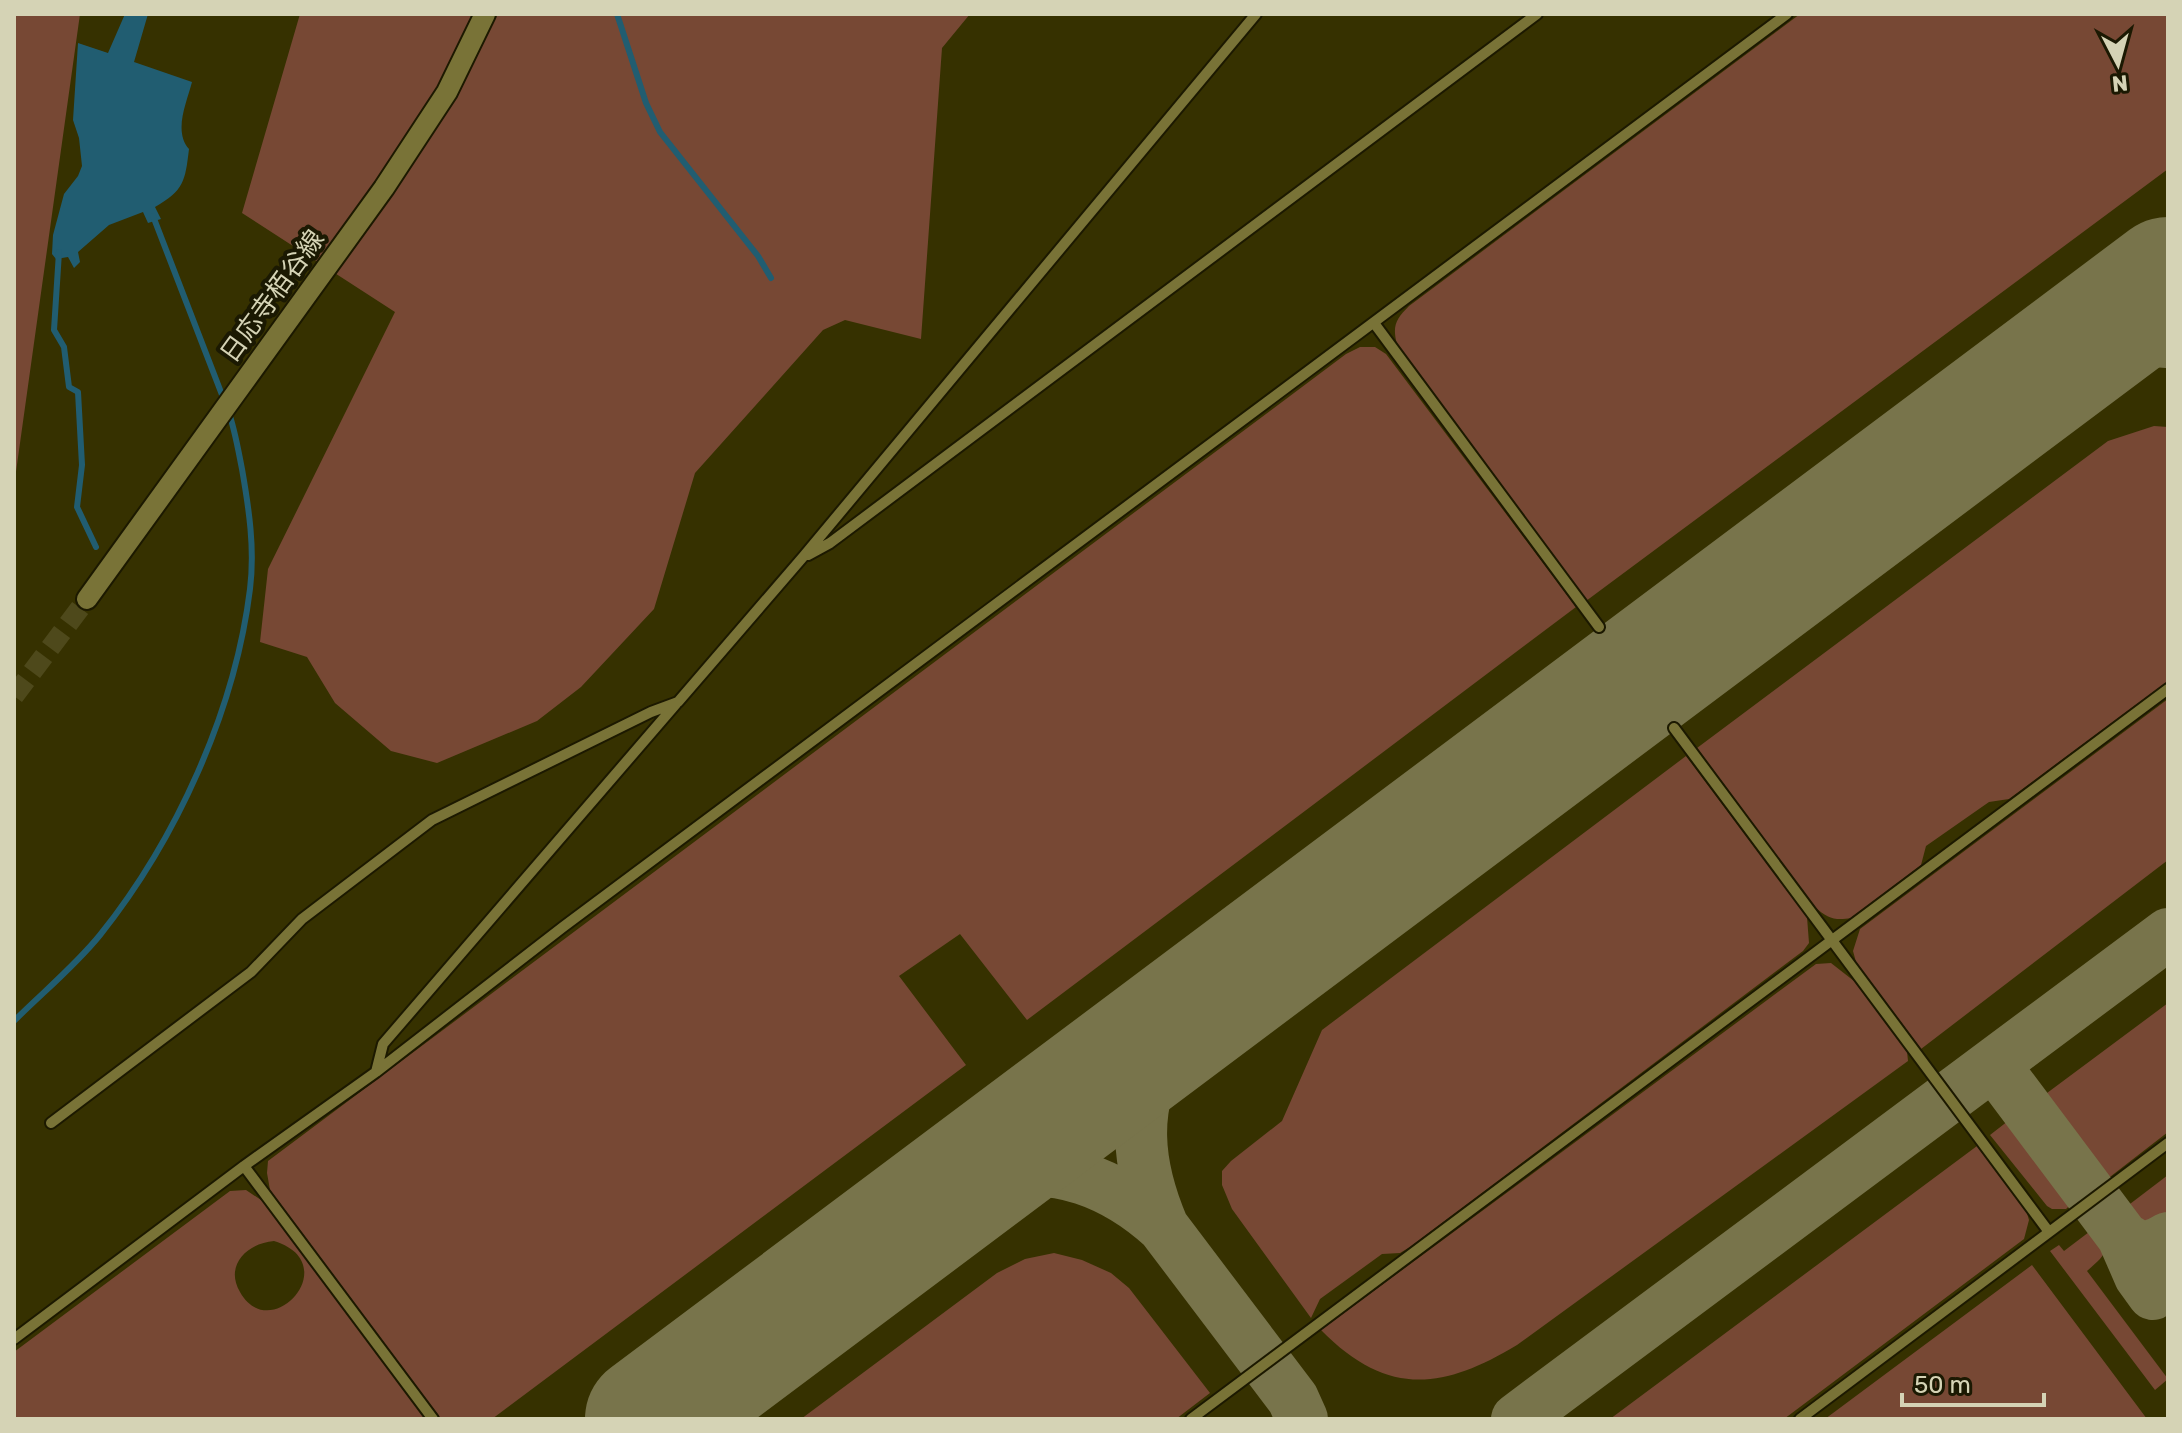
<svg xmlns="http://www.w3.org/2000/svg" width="2182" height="1433" viewBox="0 0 2182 1433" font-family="Rubik,'Noto Sans JP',sans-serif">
  <rect width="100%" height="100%" fill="#363100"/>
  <!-- green -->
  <path fill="#774834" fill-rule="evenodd" d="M 14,14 L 80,14 L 14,486 Z
    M 300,14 L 970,14 L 942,48 L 921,339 L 845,320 L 823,330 L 695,473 L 654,609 L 581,687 L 537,721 L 437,763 L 391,751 L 335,703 L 307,657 L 260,642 L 268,569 L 395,312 L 242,213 Z
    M 1800,14 L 2168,14 L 2168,169 L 1586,601 L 1397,344 C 1392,326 1396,319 1409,306 Z
    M 1360,347 L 1375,347 L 1386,354 L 1576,607 L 1027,1020 L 960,934 L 899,976 L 966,1065 L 492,1419 L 441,1419 L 270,1190 L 267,1173 L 268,1161 L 1346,354 Z
    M 2154,426 L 2168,427 L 2168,681 L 2009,799 L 1989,802 L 1926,846 L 1921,865 L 1851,918 C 1835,921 1827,918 1815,907 L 1697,748 L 2108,441 Z
    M 2168,699 L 2168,860 L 1921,1049 L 1856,962 L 1853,951 L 1860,929 Z
    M 1686,756 L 1807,917 L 1809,943 L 1803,951 L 1410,1247 L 1400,1253 L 1382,1254 L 1320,1299 L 1311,1318 L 1232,1209 L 1222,1185 L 1222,1171 L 1231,1161 L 1282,1121 L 1322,1030 Z
    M 1831,963 L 1854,981 L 1907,1051 L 1908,1061 L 1517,1345 C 1441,1391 1386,1396 1321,1330 L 1816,964 Z
    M 2168,1003 L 2168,1132 L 2106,1180 L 2043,1096 Z
    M 2008,1121 L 2072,1203 L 2066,1209 L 2052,1209 L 2047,1206 L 1990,1135 Z
    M 1977,1146 L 2026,1210 L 2029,1220 L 2024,1239 L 1784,1419 L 1610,1419 Z
    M 2168,1175 L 2168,1213 L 2147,1226 L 2136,1219 L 2126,1207 Z
    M 246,1190 L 264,1202 L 426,1419 L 14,1419 L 14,1352 L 230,1191 ZM 274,1241 C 346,1263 271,1347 240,1292 C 224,1265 248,1243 274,1241 Z
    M 2093,1229 C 2111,1252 2107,1253 2087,1271 L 2168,1379 L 2155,1390 L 2050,1251 L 2059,1245 L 2064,1251 Z
    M 1054,1253 L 1082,1260 L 1111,1273 L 1129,1288 L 1210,1393 L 1176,1419 L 801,1419 L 997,1273 L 1025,1259 Z
    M 2032,1265 L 2147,1419 L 1825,1419 Z"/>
  <!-- water -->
  <path fill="#215d71" d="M 125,14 L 148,14 L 134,62 L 192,82 C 187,102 173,131 189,149 C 185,182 184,190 155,207 L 161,219 L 148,223 L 143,212 L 109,225 L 78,252 L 80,262 L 74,268 L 68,257 L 56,259 L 52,254 L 53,235 L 64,194 L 78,176 L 82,166 L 79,138 L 73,120 L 78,43 L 108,53 Z"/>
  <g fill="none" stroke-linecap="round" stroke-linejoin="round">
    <!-- stream -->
    <path stroke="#215d71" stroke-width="6" d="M 617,14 L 646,103 L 660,132 L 758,256 L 771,278
      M 153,216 L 224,400
      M 59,252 L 54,330 L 64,347 L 69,387 L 78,392 L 82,465 L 77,507 L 96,547
      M 14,1021 C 42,993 75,966 100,935 C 176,840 235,711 250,589 C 255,549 249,509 242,469 C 238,449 235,430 228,410"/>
    <!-- taxiway -->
    <path stroke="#78744b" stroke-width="52" d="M 2049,370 C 2089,351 2123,338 2168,342
      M 1994,1065 L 2123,1237 C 2140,1250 2151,1248 2168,1238
      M 935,1204 C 954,1194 971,1184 991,1177 C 1054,1157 1117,1185 1163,1227 L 1293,1399 L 1302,1419
      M 1163,1227 C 1137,1166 1130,1107 1165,1047 C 1179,1025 1203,1007 1222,989
      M 2123,1237 L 2140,1276 L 2153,1294
      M 1517,1419 L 2168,934"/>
    <!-- runway -->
    <path stroke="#78744b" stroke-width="128" d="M 649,1419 L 2168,281"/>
    <!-- secondary-tunnel -->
    <path stroke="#4e491b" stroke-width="20" stroke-dasharray="20 10" stroke-linecap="butt" d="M 14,696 L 87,599"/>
    <defs>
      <path id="lane" d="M 1374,323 L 1599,627
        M 808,555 L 830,543 L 1537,14
        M 1674,728 L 2049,1232
        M 376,1072 L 383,1044 L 676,704
        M 51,1123 L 251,972 L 302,919 L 432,820 L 651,712 L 678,702 L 803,557 L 1256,14
        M 244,1166 L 433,1419
        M 14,1339 L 244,1166 L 376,1072 L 563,927 L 1787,14
        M 1191,1419 L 2168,689
        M 1800,1419 L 2168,1143"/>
      <path id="secondary" d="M 87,599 L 384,188 L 447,92 L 485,14"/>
    </defs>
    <!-- lane casing -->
    <use href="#lane" stroke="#1c1900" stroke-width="14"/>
    <!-- secondary casing -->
    <use href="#secondary" stroke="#1c1900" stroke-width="24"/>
    <!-- lane -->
    <use href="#lane" stroke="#797337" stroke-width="10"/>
    <!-- secondary -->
    <use href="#secondary" stroke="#797337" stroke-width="20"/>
  </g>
  <g text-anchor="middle" stroke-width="8" stroke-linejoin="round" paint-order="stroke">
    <!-- street labels -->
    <g font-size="26" fill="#d5d3b5" stroke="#1b1902">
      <text transform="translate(272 296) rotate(-54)" y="9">日応寺栢谷線</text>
    </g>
  </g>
  <!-- border -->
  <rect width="2182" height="1433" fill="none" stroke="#d5d3b5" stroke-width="32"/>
  <!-- north arrow -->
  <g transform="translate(2118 64) rotate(174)" stroke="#1b1902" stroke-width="6" paint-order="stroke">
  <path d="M0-6L14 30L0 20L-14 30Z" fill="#d5d3b5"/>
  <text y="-12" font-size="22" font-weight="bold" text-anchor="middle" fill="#d5d3b5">N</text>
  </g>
  <!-- scale -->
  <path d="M1902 1393v12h142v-12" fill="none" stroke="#d5d3b5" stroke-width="4"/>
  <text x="1914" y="1393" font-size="24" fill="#d5d3b5" stroke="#1b1902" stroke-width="6" paint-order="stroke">50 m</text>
</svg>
